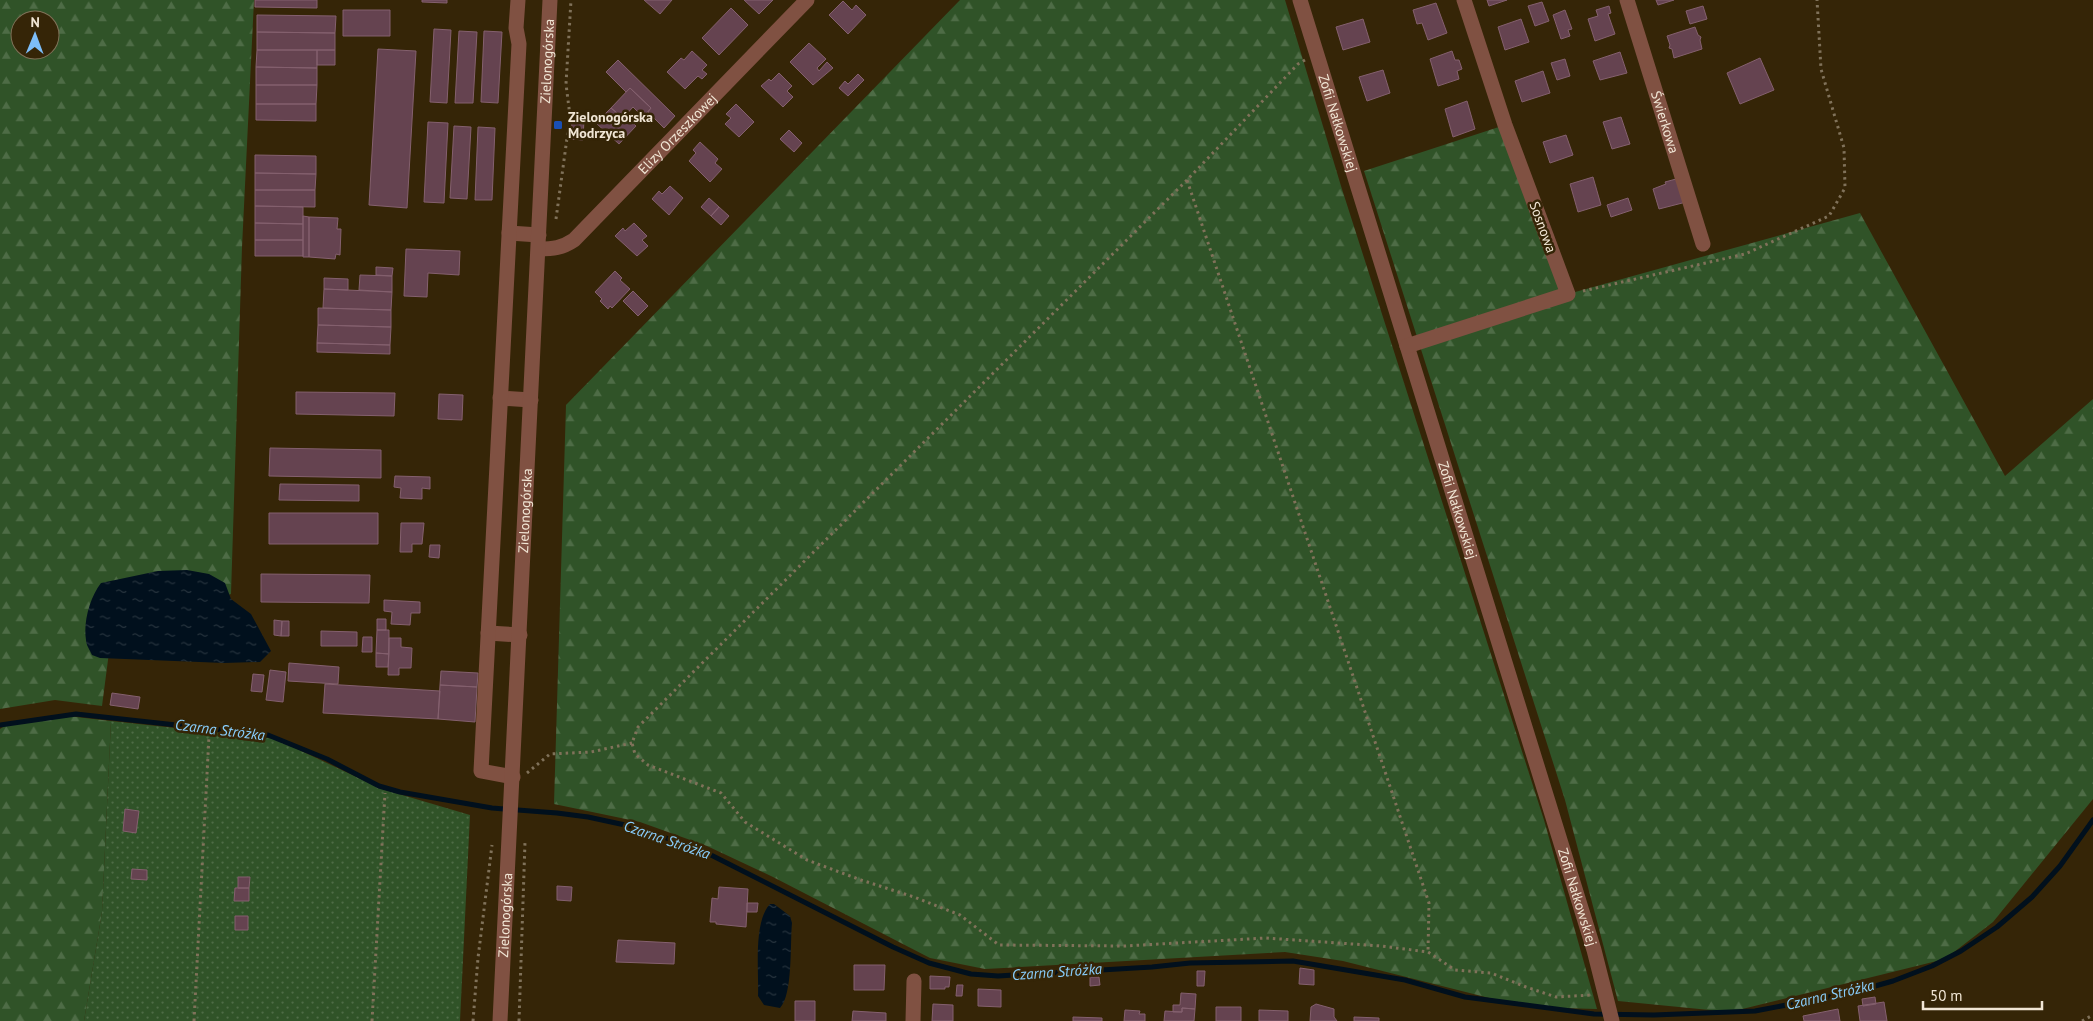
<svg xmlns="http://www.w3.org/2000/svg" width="2093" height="1021" viewBox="0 0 2093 1021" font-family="'PT Sans',sans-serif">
  <defs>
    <pattern id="forest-firs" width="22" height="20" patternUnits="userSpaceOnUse" patternTransform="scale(1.25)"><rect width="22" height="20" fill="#305328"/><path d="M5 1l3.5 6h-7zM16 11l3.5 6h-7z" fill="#4e6c46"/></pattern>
    <pattern id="park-dots" width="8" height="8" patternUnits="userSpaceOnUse" patternTransform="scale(1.25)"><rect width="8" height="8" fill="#305328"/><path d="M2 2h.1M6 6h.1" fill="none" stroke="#4e6c46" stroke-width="1.8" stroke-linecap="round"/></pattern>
    <pattern id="water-ripples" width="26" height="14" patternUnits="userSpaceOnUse" patternTransform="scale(1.25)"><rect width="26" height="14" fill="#01101d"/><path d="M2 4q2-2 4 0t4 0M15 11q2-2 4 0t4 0" fill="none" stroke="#26333d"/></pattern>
  </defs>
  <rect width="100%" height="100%" fill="#352507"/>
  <!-- forest -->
  <path fill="url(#forest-firs)" fill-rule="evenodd" d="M 0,0 L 254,0 L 242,247 L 231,594 L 111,637 L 102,706 L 55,700 L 0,709 ZM 20,20 L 50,20 L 50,50 L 20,50 Z
    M 960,0 L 1285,0 L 1341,186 L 1544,820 L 1597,1009 L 1525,1007 L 1343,961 L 1285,952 L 985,969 L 930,958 L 773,877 L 707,846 L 640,822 L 554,804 L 566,405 Z
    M 1505,125 L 1568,294 L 1860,213 L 2005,476 L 2093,399 L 2093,799 L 1993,922 L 1945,959 L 1730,1012 L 1618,1001 L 1565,800 L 1364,171 Z
    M 59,715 L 111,721 L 102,912 L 84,1021 L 0,1021 L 0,729 L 6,725 Z"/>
  <!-- park -->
  <path fill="url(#park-dots)" d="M 111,721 L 276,739 L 382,789 L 470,815 L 460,1021 L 84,1021 L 102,912 Z"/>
  <!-- water -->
  <path fill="url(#water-ripples)" d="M 187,570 L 209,574 L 225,583 L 231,599 L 251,614 L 271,651 L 260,662 L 224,663 L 100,658 L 92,655 C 90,650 86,645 86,640 C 83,622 90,597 101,583 L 158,571 Z
    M 770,904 L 774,904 L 790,916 L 792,923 C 790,943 793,995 780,1008 L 764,1005 L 758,996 C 759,971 753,922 770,904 Z"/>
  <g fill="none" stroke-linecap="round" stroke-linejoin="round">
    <!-- stream -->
    <path stroke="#01101d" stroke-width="5" d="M 0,725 L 76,714 L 268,735 L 327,759 L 379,786 L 400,792 L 492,808 L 557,813 L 588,817 L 639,828 L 707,853 L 893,947 L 929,963 L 971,974 L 998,976 L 1152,967 L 1190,963 L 1293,961 L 1405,980 L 1465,997 L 1594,1014 L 1654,1015 L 1755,1011 L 1850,993 L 1893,981 L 1932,966 L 1961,951 L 1997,927 L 2032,897 L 2060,866 L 2093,820"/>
  </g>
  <!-- building -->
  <path fill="#654350" stroke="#84606e" d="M 255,0 L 317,0 L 317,8 L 255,7 Z
    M 422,0 L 447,0 L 447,3 L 422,2 Z
    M 644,0 L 672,0 L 660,14 Z
    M 744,0 L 773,0 L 759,14 Z
    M 1487,0 L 1507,0 L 1489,6 Z
    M 1656,0 L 1674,0 L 1658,5 Z
    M 843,1 L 852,10 L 856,5 L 866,15 L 848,34 L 829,15 Z
    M 1542,2 L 1549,21 L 1535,26 L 1528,6 Z
    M 1436,3 L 1447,33 L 1428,40 L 1422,23 L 1417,24 L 1413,10 Z
    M 1609,6 L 1611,13 L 1608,14 L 1615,34 L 1595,41 L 1588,19 L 1598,16 L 1596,10 Z
    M 1703,6 L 1707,19 L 1690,24 L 1686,11 Z
    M 731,8 L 748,25 L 719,55 L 702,38 Z
    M 343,10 L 390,10 L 390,36 L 343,36 Z
    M 1565,10 L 1572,29 L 1568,30 L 1570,36 L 1561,39 L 1553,15 Z
    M 257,15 L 336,16 L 335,33 L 257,32 Z
    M 1363,19 L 1370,42 L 1343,50 L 1336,27 Z
    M 1521,19 L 1529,42 L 1505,50 L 1498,27 Z
    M 1695,27 L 1698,35 L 1701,37 L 1700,40 L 1702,49 L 1674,58 L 1672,49 L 1669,48 L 1670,45 L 1667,36 Z
    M 434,29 L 451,30 L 447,103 L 430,102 Z
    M 459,31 L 477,32 L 473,103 L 455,103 Z
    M 484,31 L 502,32 L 498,103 L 481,102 Z
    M 257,32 L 335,33 L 335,50 L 257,50 Z
    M 809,43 L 826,59 L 817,68 L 819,71 L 827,62 L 833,68 L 813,85 L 790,62 Z
    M 378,49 L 416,51 L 407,208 L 369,205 Z
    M 257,50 L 317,50 L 317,68 L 256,67 Z
    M 317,50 L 335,50 L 335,65 L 317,65 Z
    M 692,51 L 707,65 L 702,70 L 707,74 L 702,79 L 698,76 L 685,89 L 667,72 L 681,58 L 684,60 Z
    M 1452,51 L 1455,60 L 1459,60 L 1462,69 L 1457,71 L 1459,79 L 1438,86 L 1430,59 Z
    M 1620,52 L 1627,73 L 1600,80 L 1593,61 Z
    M 1760,58 L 1774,90 L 1740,104 L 1727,73 Z
    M 1565,59 L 1570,76 L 1557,80 L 1551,63 Z
    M 618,60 L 675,116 L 664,128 L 648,112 L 651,108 L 630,88 L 626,92 L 606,72 Z
    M 256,67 L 317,68 L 317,85 L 256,85 Z
    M 1383,70 L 1390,93 L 1367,101 L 1359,77 Z
    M 1543,71 L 1550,93 L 1522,102 L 1515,81 Z
    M 779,73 L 792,86 L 787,91 L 793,97 L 783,107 L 761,86 L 769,79 L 771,81 Z
    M 858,74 L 864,80 L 848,96 L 839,88 L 845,81 L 848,84 Z
    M 256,85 L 317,85 L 316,104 L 256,104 Z
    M 630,88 L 651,108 L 643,117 L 633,107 L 623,118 L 611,108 Z
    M 1467,101 L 1475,129 L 1453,137 L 1445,109 Z
    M 256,104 L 316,104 L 316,121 L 256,120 Z
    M 736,104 L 754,122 L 739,137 L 725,124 L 731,118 L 726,114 Z
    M 611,108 L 623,118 L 625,115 L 636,126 L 619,144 L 596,123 Z
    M 1621,117 L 1630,144 L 1612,149 L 1603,122 Z
    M 572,119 L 584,119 L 583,140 L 571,139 Z
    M 428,122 L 448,123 L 444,203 L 424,202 Z
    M 454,126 L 471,127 L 467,199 L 450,198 Z
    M 478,127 L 495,128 L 492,200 L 475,200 Z
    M 789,130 L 802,143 L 794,152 L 780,139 Z
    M 1566,135 L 1573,155 L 1550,163 L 1543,142 Z
    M 700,142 L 718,159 L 715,163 L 722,169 L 710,182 L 689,161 L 696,153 L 693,150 Z
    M 255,155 L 316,156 L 316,174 L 255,173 Z
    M 255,173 L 316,174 L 315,190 L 255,190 Z
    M 1687,176 L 1694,200 L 1659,209 L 1653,189 L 1666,184 L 1665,182 Z
    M 1593,177 L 1601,205 L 1578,212 L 1570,184 Z
    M 670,186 L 683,198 L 669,215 L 652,199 L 659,191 L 662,194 Z
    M 255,190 L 315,190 L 315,207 L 255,206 Z
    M 709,198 L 719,207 L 711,216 L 701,207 Z
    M 1628,198 L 1632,210 L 1611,217 L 1607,205 Z
    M 255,206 L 303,207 L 303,224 L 255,223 Z
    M 719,207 L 729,216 L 721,225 L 711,216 Z
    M 303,216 L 309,217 L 309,257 L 303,257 Z
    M 309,217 L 338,218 L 337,229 L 341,229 L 340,255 L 336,254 L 335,259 L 309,257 Z
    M 255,223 L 303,224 L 303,240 L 255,240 Z
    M 634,223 L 647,236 L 642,240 L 648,246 L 637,256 L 615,236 L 623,228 L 625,231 Z
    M 255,240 L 303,240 L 303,256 L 255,256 Z
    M 406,249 L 460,251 L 459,275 L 428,273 L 427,297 L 404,296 Z
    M 376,267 L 393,268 L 392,276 L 376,275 Z
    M 615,271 L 622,278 L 620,280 L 630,289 L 612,308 L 610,306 L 608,309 L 600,301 L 602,299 L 595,292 Z
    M 360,275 L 392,276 L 392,292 L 359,290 Z
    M 324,278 L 348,279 L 348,290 L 324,289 Z
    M 324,289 L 392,292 L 391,310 L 323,308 Z
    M 633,291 L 648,306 L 638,316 L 623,301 Z
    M 318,308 L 391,310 L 391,327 L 318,325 Z
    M 318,325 L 391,327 L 390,345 L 317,343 Z
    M 317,343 L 390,345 L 390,354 L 317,352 Z
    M 296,392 L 395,393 L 394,416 L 296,414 Z
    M 439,394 L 463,395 L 462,420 L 438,419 Z
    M 270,448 L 381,450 L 381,478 L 269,476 Z
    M 395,476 L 430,477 L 430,489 L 422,488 L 422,499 L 400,498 L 401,488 L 394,487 Z
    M 280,484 L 359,485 L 359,501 L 279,500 Z
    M 269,513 L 378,513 L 378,544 L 269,544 Z
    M 401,523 L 424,523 L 422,544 L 412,544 L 412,552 L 400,552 Z
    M 430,545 L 440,545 L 439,558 L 429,557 Z
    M 261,574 L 370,575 L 369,603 L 261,602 Z
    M 384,600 L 420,602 L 420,613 L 411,613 L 410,625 L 391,624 L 392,612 L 384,611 Z
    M 377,619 L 386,619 L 386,630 L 377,630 Z
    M 274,620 L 282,621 L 281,636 L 274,635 Z
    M 282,621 L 289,621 L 289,636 L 281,636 Z
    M 377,630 L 389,630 L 389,654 L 376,653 Z
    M 321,631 L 357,632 L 357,646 L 321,646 Z
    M 363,637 L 372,637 L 372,652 L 362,652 Z
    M 389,638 L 401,638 L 401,647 L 412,648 L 411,668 L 399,668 L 399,675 L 388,675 Z
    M 376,653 L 389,654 L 388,667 L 376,667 Z
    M 289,663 L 339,667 L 338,684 L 288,681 Z
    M 270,670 L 286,672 L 283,702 L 266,700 Z
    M 441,671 L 478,673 L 477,687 L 440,685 Z
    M 253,674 L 264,675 L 262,692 L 251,691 Z
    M 325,684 L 440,691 L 438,719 L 323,713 Z
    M 440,685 L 477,687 L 475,722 L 438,719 Z
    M 112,693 L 140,697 L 138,709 L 110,705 Z
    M 125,809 L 139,811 L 136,833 L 123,831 Z
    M 132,869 L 147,870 L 147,880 L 131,879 Z
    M 238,877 L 250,877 L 249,888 L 238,888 Z
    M 557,886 L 572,887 L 571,901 L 557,900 Z
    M 719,887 L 748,889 L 746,927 L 716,924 L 716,922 L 710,922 L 712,898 L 718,899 Z
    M 235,888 L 249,888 L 249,901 L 234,901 Z
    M 747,903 L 758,903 L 757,912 L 747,912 Z
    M 235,916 L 248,916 L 248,930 L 235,930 Z
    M 618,940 L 675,943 L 674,964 L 616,962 Z
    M 854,965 L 885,965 L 884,990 L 854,990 Z
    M 1300,968 L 1314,970 L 1314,985 L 1299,984 Z
    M 1197,971 L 1205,971 L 1204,986 L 1197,986 Z
    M 930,976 L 950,977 L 949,987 L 945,987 L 945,989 L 930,989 Z
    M 1090,977 L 1099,977 L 1100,985 L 1090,986 Z
    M 957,985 L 963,985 L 962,996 L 956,996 Z
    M 978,989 L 1001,990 L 1001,1007 L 978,1006 Z
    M 1181,993 L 1196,994 L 1195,1009 L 1182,1008 L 1182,1012 L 1173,1012 L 1173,1005 L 1180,1005 Z
    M 1875,997 L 1876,1004 L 1863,1006 L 1862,999 Z
    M 795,1001 L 815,1001 L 815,1021 L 795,1021 Z
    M 1884,1002 L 1887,1021 L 1860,1021 L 1858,1006 Z
    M 933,1004 L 953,1005 L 953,1021 L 932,1021 Z
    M 1316,1004 L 1334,1009 L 1334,1017 L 1337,1021 L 1310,1021 L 1311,1007 Z
    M 1216,1007 L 1241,1007 L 1241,1021 L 1216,1021 Z
    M 1182,1008 L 1195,1009 L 1194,1021 L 1164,1021 L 1165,1011 L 1182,1012 Z
    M 1838,1009 L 1840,1021 L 1804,1021 L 1803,1016 Z
    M 1125,1010 L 1140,1011 L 1139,1014 L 1145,1014 L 1145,1021 L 1124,1021 Z
    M 1259,1010 L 1288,1011 L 1288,1021 L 1259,1021 Z
    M 853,1011 L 886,1013 L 886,1021 L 852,1021 Z
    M 1073,1017 L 1102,1018 L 1102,1021 L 1073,1021 Z
    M 1354,1017 L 1379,1018 L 1379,1021 L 1354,1021 Z"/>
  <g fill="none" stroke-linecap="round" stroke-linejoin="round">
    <!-- path -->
    <path stroke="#80725a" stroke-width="3" stroke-dasharray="2.5 4" stroke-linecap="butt" d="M 1305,60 L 1298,64 L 1187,180 L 1429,903 L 1428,952
      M 1187,180 L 638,727 L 632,743 L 635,754 L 648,765 L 721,793 L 745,822 L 807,860 L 861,880 L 914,897 L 960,915 L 999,945 L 1124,946 L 1266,938 L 1381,946 L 1428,952 L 1455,970 L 1491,973 L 1526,987 L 1556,997 L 1592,995
      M 556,219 L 570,116 L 566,84 L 571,0
      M 1583,291 L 1745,254 L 1829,216 L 1845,188 L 1844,148 L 1821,69 L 1817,0
      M 527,773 L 550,754 L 591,752 L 632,743
      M 194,1021 L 209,736
      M 372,1021 L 385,793
      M 473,1021 L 478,958 L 492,845
      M 519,1021 L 525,842
      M 2082,1021 L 2093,1015"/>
    <!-- minor -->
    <g stroke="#805142" stroke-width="15">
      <path id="s1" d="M 1300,0 L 1594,950 L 1612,1021"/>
      <path id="s2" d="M 1627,0 L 1703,244"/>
      <path d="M 509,233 L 539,235"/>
      <path id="s3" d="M 539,249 C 553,249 562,248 574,240 L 807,0"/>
      <path d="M 1407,346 L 1568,294 L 1505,125 L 1464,0"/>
      <path d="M 500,398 L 531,400"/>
      <path d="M 488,633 L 520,635"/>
      <path d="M 513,777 L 481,771 L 519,44 L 516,28 L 518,0"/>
      <path id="s4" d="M 500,1021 L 550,0"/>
      <path d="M 913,1021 L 914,981"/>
    </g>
  </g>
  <!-- markers -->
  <rect fill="#1a4fb4" stroke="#352507" stroke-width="2" x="553" y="120" width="10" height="10" rx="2.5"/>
  <g text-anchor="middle" stroke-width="5" stroke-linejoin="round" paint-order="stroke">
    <!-- street labels -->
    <g font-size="14" fill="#f1e6d5" stroke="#352507">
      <text dy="5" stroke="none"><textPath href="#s4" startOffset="961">Zielonogórska</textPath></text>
      <text dy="5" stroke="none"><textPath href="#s2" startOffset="128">Świerkowa</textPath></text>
      <text dy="5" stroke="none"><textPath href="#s1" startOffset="129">Zofii Nałkowskiej</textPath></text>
      <text dy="5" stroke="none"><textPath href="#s3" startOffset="185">Elizy Orzeszkowej</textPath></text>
      <text transform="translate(1543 227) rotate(70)" y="5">Sosnowa</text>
      <text dy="5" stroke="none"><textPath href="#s1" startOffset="534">Zofii Nałkowskiej</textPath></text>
      <text dy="5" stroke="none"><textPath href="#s4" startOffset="511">Zielonogórska</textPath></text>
      <text dy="5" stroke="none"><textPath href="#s1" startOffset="939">Zofii Nałkowskiej</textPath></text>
      <text dy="5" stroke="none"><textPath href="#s4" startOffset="106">Zielonogórska</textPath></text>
    </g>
    <!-- poi labels -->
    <g font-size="14" font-weight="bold" fill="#f1e6d5" stroke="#352507" text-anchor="start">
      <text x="568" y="122">Zielonogórska<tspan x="568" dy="16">Modrzyca</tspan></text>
    </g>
    <!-- water labels -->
    <g font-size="15" font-style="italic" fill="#88cdfb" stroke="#352507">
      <text transform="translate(220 730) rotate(7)" y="5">Czarna Stróżka</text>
      <text transform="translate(667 840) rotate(19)" y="5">Czarna Stróżka</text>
      <text transform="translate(1057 972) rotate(-4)" y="5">Czarna Stróżka</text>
      <text transform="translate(1830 995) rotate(-13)" y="5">Czarna Stróżka</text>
    </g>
  </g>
  <!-- north arrow -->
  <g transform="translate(35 35) rotate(1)"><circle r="24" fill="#352507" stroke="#807259"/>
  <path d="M0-4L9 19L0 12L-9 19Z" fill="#7dbef9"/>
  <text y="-8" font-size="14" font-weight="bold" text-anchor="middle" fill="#f1e6d5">N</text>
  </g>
  <!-- scale -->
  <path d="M1923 1001v8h119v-8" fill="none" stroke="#f1e6d5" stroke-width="2.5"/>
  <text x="1930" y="1001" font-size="15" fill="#f1e6d5" stroke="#352507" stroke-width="4" paint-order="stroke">50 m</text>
</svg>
